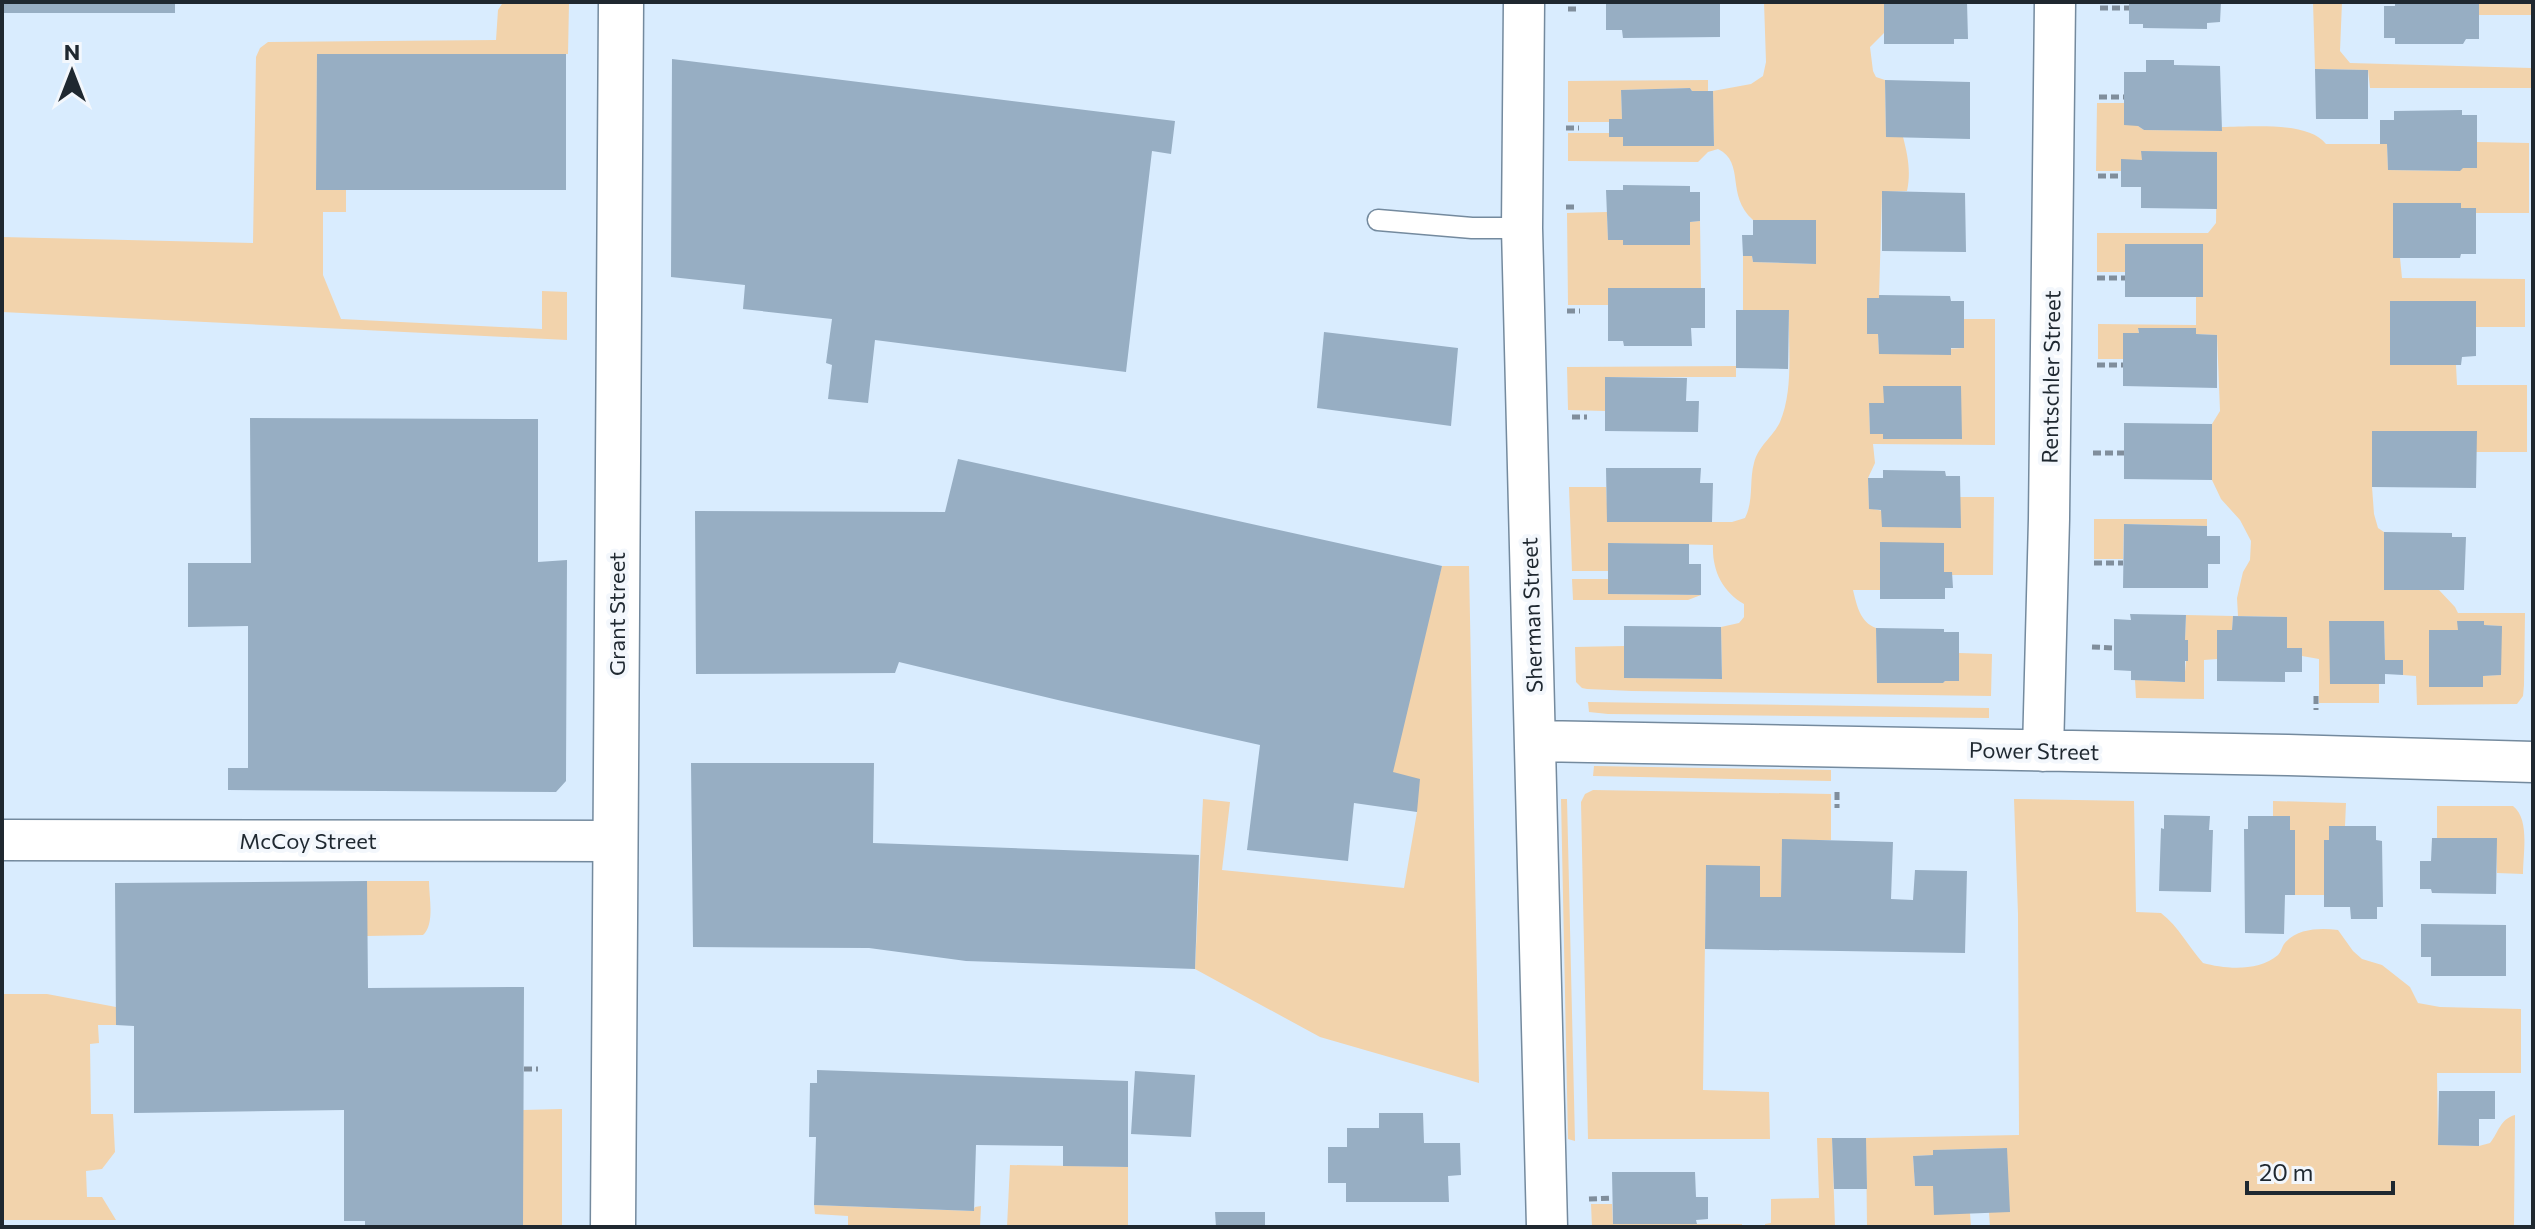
<svg xmlns="http://www.w3.org/2000/svg" width="2535" height="1229" viewBox="0 0 2535 1229" font-family="Commissioner,sans-serif">
  <rect width="100%" height="100%" fill="#d9ecfe"/>
  <!-- green -->
  <path fill="#f2d3ac" fill-rule="evenodd" d="M 1764,2 L 1884,2 L 1884,33 L 1870,47 L 1873,71 L 1876,77 L 1885,80 L 1886,137 L 1903,137 C 1908,156 1911,172 1907,191 L 1882,192 L 1879,298 L 1867,299 L 1867,334 L 1878,334 L 1879,353 L 1964,348 L 1964,319 L 1995,319 L 1995,445 L 1873,444 L 1875,463 L 1868,478 L 1869,508 L 1960,528 L 1960,497 L 1994,497 L 1993,575 L 1952,575 L 1952,572 L 1944,572 L 1944,543 L 1880,590 L 1853,590 C 1857,606 1860,622 1876,628 L 1877,683 L 1942,683 L 1945,681 L 1959,681 L 1959,653 L 1992,654 L 1991,696 L 1632,691 L 1587,689 L 1582,688 L 1576,682 L 1575,647 L 1624,646 L 1624,678 L 1722,679 L 1721,627 L 1739,623 L 1744,617 L 1744,604 C 1722,591 1712,570 1713,545 L 1608,543 L 1608,571 L 1572,571 L 1569,487 L 1606,487 L 1608,522 L 1732,522 L 1745,518 C 1754,500 1749,481 1754,463 C 1758,446 1773,437 1780,422 C 1794,389 1788,346 1789,311 L 1743,310 L 1743,256 L 1752,256 L 1753,262 L 1816,264 L 1816,220 L 1753,220 C 1725,195 1746,163 1718,149 L 1708,152 L 1698,162 L 1568,161 L 1568,133 L 1609,133 L 1609,137 L 1623,137 L 1624,146 L 1714,146 L 1713,91 L 1751,84 L 1763,76 L 1766,62 ZM 1884,386 L 1961,439 L 1883,439 L 1883,434 L 1870,433 L 1869,403 L 1884,403 Z
    M 2313,2 L 2342,2 L 2340,51 L 2350,63 L 2531,68 L 2531,88 L 2370,88 L 2368,70 L 2315,69 Z
    M 2479,2 L 2533,2 L 2532,15 L 2479,15 Z
    M 569,3 L 568,54 L 317,54 L 316,190 L 346,190 L 346,212 L 323,212 L 323,275 L 341,319 L 542,329 L 542,291 L 567,292 L 567,340 L 2,312 L 2,237 L 253,243 L 256,57 L 260,48 L 268,42 L 496,40 L 498,10 L 502,4 Z
    M 1708,80 L 1708,91 L 1692,91 L 1690,88 L 1621,90 L 1622,119 L 1609,119 L 1609,122 L 1568,122 L 1568,81 Z
    M 2097,103 L 2124,103 L 2138,126 L 2144,130 L 2222,131 L 2222,127 C 2250,127 2308,121 2326,144 L 2387,144 L 2388,170 L 2459,171 L 2477,142 L 2529,143 L 2529,213 L 2476,213 L 2461,208 L 2461,203 L 2393,203 L 2393,258 L 2400,258 L 2402,278 L 2525,279 L 2525,327 L 2476,327 L 2390,302 L 2391,365 L 2456,365 L 2457,385 L 2527,385 L 2527,452 L 2476,452 L 2372,487 L 2374,514 L 2378,528 L 2384,532 L 2384,589 L 2439,590 L 2455,607 L 2458,613 L 2525,613 L 2524,685 L 2523,696 L 2517,704 L 2417,705 L 2416,676 L 2403,675 L 2402,660 L 2385,660 L 2384,622 L 2330,621 L 2331,684 L 2379,684 L 2379,703 L 2319,703 L 2319,659 L 2302,656 L 2302,648 L 2287,648 L 2287,617 L 2238,616 L 2237,598 L 2243,572 L 2250,560 L 2251,541 L 2240,520 L 2221,499 L 2212,480 L 2212,424 L 2220,411 L 2217,335 L 2196,334 L 2196,328 L 2138,329 L 2139,333 L 2123,334 L 2123,359 L 2098,359 L 2098,324 L 2196,325 L 2196,297 L 2203,297 L 2202,244 L 2126,244 L 2125,272 L 2097,272 L 2097,233 L 2208,233 L 2216,223 L 2217,152 L 2142,151 L 2142,160 L 2121,171 L 2096,171 ZM 2458,621 L 2484,621 L 2484,625 L 2501,626 L 2501,675 L 2483,676 L 2483,687 L 2458,630 Z
    M 1607,212 L 1608,240 L 1623,240 L 1624,245 L 1690,245 L 1690,222 L 1700,221 L 1701,288 L 1608,288 L 1608,305 L 1568,305 L 1567,213 Z
    M 1736,366 L 1736,377 L 1605,377 L 1605,411 L 1568,410 L 1567,367 Z
    M 2094,519 L 2207,519 L 2207,526 L 2124,524 L 2123,559 L 2094,559 Z
    M 1442,566 L 1469,566 L 1479,1083 L 1320,1037 L 1195,969 L 1203,799 L 1230,802 L 1222,870 L 1404,888 L 1417,812 L 1389,772 Z
    M 1572,579 L 1608,579 L 1608,594 L 1701,595 L 1688,600 L 1573,600 Z
    M 2186,615 L 2233,616 L 2232,630 L 2217,659 L 2204,660 L 2204,699 L 2136,698 L 2135,680 L 2184,682 L 2188,641 L 2185,640 Z
    M 1588,702 L 1989,708 L 1989,718 L 1608,714 L 1589,712 Z
    M 1594,766 L 1831,770 L 1831,781 L 1593,776 Z
    M 1593,790 L 1831,794 L 1831,840 L 1782,840 L 1781,897 L 1760,897 L 1760,866 L 1706,866 L 1703,1090 L 1769,1092 L 1770,1139 L 1588,1139 L 1581,802 L 1585,794 Z
    M 1561,799 L 1567,799 L 1575,1141 L 1568,1139 Z
    M 2014,799 L 2134,801 L 2136,912 L 2161,913 C 2179,927 2188,946 2203,963 C 2225,969 2258,972 2278,955 C 2281,952 2282,947 2284,944 C 2297,928 2320,928 2338,930 L 2353,951 L 2362,959 L 2382,965 L 2410,987 L 2418,1003 L 2440,1007 L 2521,1009 L 2521,1073 L 2437,1073 L 2438,1145 L 2479,1146 L 2490,1143 C 2499,1132 2500,1119 2515,1115 L 2514,1227 L 1990,1227 L 1989,1212 L 2006,1148 L 1934,1150 L 1933,1155 L 1913,1156 L 1915,1186 L 1933,1186 L 1970,1213 L 1971,1227 L 1867,1227 L 1866,1138 L 2019,1135 L 2018,914 Z
    M 2273,801 L 2346,803 L 2345,826 L 2329,826 L 2329,840 L 2324,841 L 2324,895 L 2295,895 L 2289,816 L 2273,816 Z
    M 2437,806 L 2513,806 C 2530,819 2523,853 2523,874 L 2497,873 L 2496,838 L 2437,838 Z
    M 367,881 L 429,881 C 429,897 435,924 423,935 L 367,936 Z
    M 2,994 L 47,994 L 116,1007 L 116,1025 L 98,1025 L 99,1043 L 90,1044 L 91,1114 L 113,1114 L 115,1152 L 102,1169 L 86,1171 L 87,1197 L 102,1197 L 116,1220 L 2,1220 Z
    M 562,1109 L 562,1227 L 523,1227 L 523,1110 Z
    M 1817,1138 L 1832,1138 L 1835,1227 L 1765,1227 L 1765,1224 L 1771,1223 L 1771,1199 L 1819,1198 Z
    M 1010,1165 L 1128,1167 L 1128,1227 L 1007,1227 Z
    M 1591,1204 L 1612,1204 L 1613,1224 L 1742,1224 L 1742,1227 L 1592,1227 Z
    M 814,1205 L 973,1211 L 975,1207 L 981,1206 L 980,1227 L 848,1227 L 848,1216 L 815,1214 Z"/>
  <!-- building -->
  <path fill="#97aec3" d="M 2,2 L 175,2 L 175,13 L 2,13 Z
    M 1606,2 L 1720,2 L 1720,37 L 1623,38 L 1622,30 L 1606,30 Z
    M 1884,2 L 1967,2 L 1968,39 L 1954,39 L 1954,44 L 1884,44 Z
    M 2129,2 L 2221,2 L 2220,22 L 2207,23 L 2207,29 L 2143,28 L 2143,24 L 2129,24 Z
    M 2395,2 L 2479,2 L 2479,39 L 2466,39 L 2463,44 L 2395,44 L 2395,38 L 2384,38 L 2384,6 L 2395,6 Z
    M 317,54 L 566,54 L 566,190 L 316,190 Z
    M 672,59 L 1175,121 L 1171,154 L 1152,151 L 1126,372 L 875,340 L 868,403 L 828,399 L 832,365 L 826,363 L 832,319 L 743,309 L 745,285 L 671,277 Z
    M 2146,60 L 2174,60 L 2174,65 L 2220,66 L 2222,131 L 2144,130 L 2138,126 L 2124,125 L 2124,72 L 2146,72 Z
    M 2315,69 L 2368,70 L 2368,119 L 2316,119 Z
    M 1885,80 L 1970,82 L 1970,139 L 1886,137 Z
    M 1690,88 L 1692,91 L 1713,91 L 1714,146 L 1623,146 L 1623,137 L 1609,137 L 1609,119 L 1622,119 L 1621,90 Z
    M 2462,110 L 2462,115 L 2477,115 L 2477,168 L 2463,168 L 2460,171 L 2388,170 L 2387,144 L 2380,144 L 2380,120 L 2394,120 L 2394,111 Z
    M 2141,151 L 2217,152 L 2217,209 L 2141,208 L 2141,187 L 2121,187 L 2121,159 L 2142,160 Z
    M 1623,185 L 1690,186 L 1690,192 L 1700,192 L 1700,221 L 1690,222 L 1690,245 L 1623,245 L 1623,240 L 1608,240 L 1606,190 L 1623,190 Z
    M 1882,191 L 1965,193 L 1966,252 L 1882,251 Z
    M 2393,203 L 2461,203 L 2461,208 L 2476,208 L 2476,254 L 2461,254 L 2460,258 L 2393,258 Z
    M 1753,220 L 1816,220 L 1816,264 L 1753,262 L 1752,256 L 1743,256 L 1742,235 L 1753,235 Z
    M 2125,244 L 2203,244 L 2203,297 L 2125,297 Z
    M 1608,288 L 1705,288 L 1705,328 L 1691,328 L 1692,346 L 1624,346 L 1623,341 L 1608,341 Z
    M 1879,295 L 1950,296 L 1951,301 L 1964,301 L 1964,348 L 1951,348 L 1951,355 L 1879,354 L 1878,334 L 1867,334 L 1867,298 L 1879,298 Z
    M 2390,301 L 2476,301 L 2476,356 L 2462,357 L 2461,365 L 2390,365 Z
    M 1736,310 L 1789,310 L 1788,369 L 1736,368 Z
    M 2138,328 L 2196,328 L 2196,334 L 2217,335 L 2217,388 L 2123,386 L 2123,333 L 2139,333 Z
    M 1324,332 L 1458,348 L 1451,426 L 1317,408 Z
    M 1605,377 L 1687,378 L 1686,401 L 1699,401 L 1698,432 L 1605,431 Z
    M 1883,386 L 1961,386 L 1962,439 L 1883,439 L 1883,434 L 1870,434 L 1869,403 L 1884,403 Z
    M 250,418 L 538,419 L 538,562 L 567,560 L 566,781 L 556,792 L 228,790 L 228,768 L 248,768 L 248,626 L 188,627 L 188,563 L 251,563 Z
    M 2124,423 L 2212,424 L 2212,480 L 2124,479 Z
    M 2372,431 L 2477,431 L 2476,488 L 2372,487 Z
    M 958,459 L 1442,566 L 1393,772 L 1420,779 L 1417,812 L 1354,803 L 1348,861 L 1247,850 L 1260,745 L 1062,701 L 899,662 L 895,673 L 696,674 L 695,511 L 945,512 Z
    M 1606,468 L 1701,468 L 1700,483 L 1713,483 L 1712,522 L 1607,522 Z
    M 1883,470 L 1945,471 L 1946,476 L 1960,476 L 1961,528 L 1882,527 L 1881,510 L 1869,509 L 1868,478 L 1883,478 Z
    M 2124,524 L 2207,526 L 2207,536 L 2220,536 L 2220,564 L 2208,564 L 2208,588 L 2123,588 Z
    M 2384,532 L 2452,533 L 2452,537 L 2466,537 L 2464,590 L 2384,590 Z
    M 1880,542 L 1944,543 L 1944,572 L 1952,572 L 1953,588 L 1945,588 L 1945,599 L 1880,599 Z
    M 1608,543 L 1689,544 L 1689,564 L 1701,564 L 1701,595 L 1608,594 Z
    M 2130,614 L 2186,615 L 2185,640 L 2188,640 L 2188,661 L 2185,661 L 2185,682 L 2131,680 L 2131,671 L 2114,670 L 2114,619 L 2131,620 Z
    M 2233,616 L 2287,617 L 2287,648 L 2302,648 L 2302,672 L 2285,672 L 2285,682 L 2217,681 L 2217,630 L 2232,630 Z
    M 2329,621 L 2384,621 L 2385,660 L 2403,660 L 2403,675 L 2385,674 L 2385,684 L 2330,684 Z
    M 2457,621 L 2484,621 L 2484,625 L 2502,626 L 2501,675 L 2483,676 L 2483,687 L 2429,687 L 2429,630 L 2458,630 Z
    M 1624,626 L 1721,627 L 1722,679 L 1624,678 Z
    M 1876,628 L 1944,629 L 1944,632 L 1959,632 L 1959,681 L 1945,681 L 1943,683 L 1877,683 Z
    M 691,763 L 874,763 L 873,843 L 1199,855 L 1195,969 L 966,961 L 869,948 L 693,947 Z
    M 2164,815 L 2210,816 L 2209,830 L 2213,830 L 2211,892 L 2159,891 L 2161,828 L 2164,829 Z
    M 2248,816 L 2290,816 L 2290,830 L 2295,830 L 2295,895 L 2285,895 L 2284,934 L 2245,933 L 2244,829 L 2248,829 Z
    M 2329,826 L 2376,826 L 2376,840 L 2382,841 L 2383,907 L 2377,907 L 2377,919 L 2351,919 L 2350,907 L 2324,907 L 2324,840 L 2329,840 Z
    M 2432,838 L 2497,838 L 2496,894 L 2432,893 L 2431,889 L 2420,889 L 2420,861 L 2431,861 Z
    M 1782,839 L 1893,842 L 1891,899 L 1913,900 L 1915,870 L 1967,871 L 1965,953 L 1705,949 L 1706,865 L 1760,866 L 1760,897 L 1781,897 Z
    M 367,881 L 368,988 L 524,987 L 523,1227 L 365,1227 L 365,1221 L 344,1221 L 344,1110 L 134,1113 L 134,1026 L 116,1025 L 115,883 Z
    M 2421,924 L 2506,925 L 2506,976 L 2431,976 L 2431,957 L 2421,957 Z
    M 817,1070 L 1128,1081 L 1128,1167 L 1063,1166 L 1063,1146 L 976,1145 L 974,1211 L 814,1205 L 816,1137 L 809,1137 L 810,1083 L 817,1083 Z
    M 1135,1071 L 1195,1075 L 1191,1137 L 1131,1134 Z
    M 2439,1091 L 2495,1091 L 2495,1119 L 2479,1119 L 2479,1146 L 2438,1145 Z
    M 1379,1113 L 1423,1113 L 1424,1143 L 1460,1143 L 1461,1175 L 1448,1176 L 1449,1202 L 1346,1202 L 1346,1183 L 1328,1183 L 1328,1147 L 1347,1147 L 1347,1128 L 1379,1128 Z
    M 1832,1138 L 1866,1138 L 1867,1189 L 1834,1189 Z
    M 2007,1148 L 2010,1212 L 1934,1215 L 1933,1186 L 1915,1186 L 1913,1156 L 1933,1155 L 1933,1150 Z
    M 1612,1172 L 1695,1172 L 1696,1197 L 1708,1197 L 1708,1219 L 1696,1220 L 1697,1224 L 1613,1224 Z
    M 1215,1212 L 1265,1212 L 1265,1227 L 1216,1227 Z"/>
  <g fill="none" stroke-linecap="round" stroke-linejoin="round">
    <defs>
      <path id="lane" d="M 1378,220 L 1472,228 L 1522,228"/>
      <path id="street" d="M 1524,2 L 1522,228 L 1547,1227
        M 1535,741 L 2288,755 L 2533,762
        M 2043,751 L 2049,519 L 2055,2
        M 2,840 L 614,841"/>
      <path id="secondary" d="M 613,1227 L 621,2"/>
    </defs>
    <!-- lane casing -->
    <use href="#lane" stroke="#748a9e" stroke-width="23"/>
    <!-- street casing -->
    <use href="#street" stroke="#748a9e" stroke-width="43"/>
    <!-- secondary casing -->
    <use href="#secondary" stroke="#748a9e" stroke-width="47"/>
    <!-- path -->
    <path stroke="#808e9c" stroke-width="5" stroke-dasharray="8 4" stroke-linecap="butt" d="M 2100,8 L 2129,8
      M 1568,9 L 1580,9
      M 2099,97 L 2124,97
      M 1566,128 L 1579,128
      M 2098,176 L 2121,176
      M 1566,207 L 1578,207
      M 2097,278 L 2125,278
      M 1567,311 L 1580,311
      M 2097,365 L 2123,365
      M 1572,417 L 1587,417
      M 2093,453 L 2124,453
      M 2094,563 L 2123,563
      M 2092,647 L 2114,648
      M 2316,696 L 2316,710
      M 1837,792 L 1837,808
      M 524,1069 L 538,1069
      M 1589,1199 L 1612,1198"/>
    <!-- lane -->
    <use href="#lane" stroke="#fff" stroke-width="20"/>
    <!-- street -->
    <use href="#street" stroke="#fff" stroke-width="40"/>
    <!-- secondary -->
    <use href="#secondary" stroke="#fff" stroke-width="44"/>
  </g>
  <g text-anchor="middle" stroke-width="8" stroke-linejoin="round" paint-order="stroke">
    <!-- street labels -->
    <g font-size="22" fill="#1f2830" stroke="#f3f7fc">
      <text transform="translate(2051 377) rotate(-89)" y="8">Rentschler Street</text>
      <text transform="translate(617 614) rotate(-90)" y="8">Grant Street</text>
      <text transform="translate(1532 615) rotate(-92)" y="8">Sherman Street</text>
      <text transform="translate(2034 751) rotate(1)" y="8">Power Street</text>
      <text x="308" y="849">McCoy Street</text>
    </g>
  </g>
  <!-- border -->
  <rect width="2535" height="1229" fill="none" stroke="#1f2830" stroke-width="8"/>
  <!-- north arrow -->
  <g transform="translate(72 72)" stroke="#f3f7fc" stroke-width="6" paint-order="stroke">
  <path d="M0-6L14 30L0 20L-14 30Z" fill="#1f2830"/>
  <text y="-12" font-size="22" font-weight="bold" text-anchor="middle" fill="#1f2830">N</text>
  </g>
  <!-- scale -->
  <path d="M2247 1181v12h146v-12" fill="none" stroke="#1f2830" stroke-width="4"/>
  <text x="2259" y="1181" font-size="24" fill="#1f2830" stroke="#f3f7fc" stroke-width="6" paint-order="stroke">20 m</text>
</svg>
